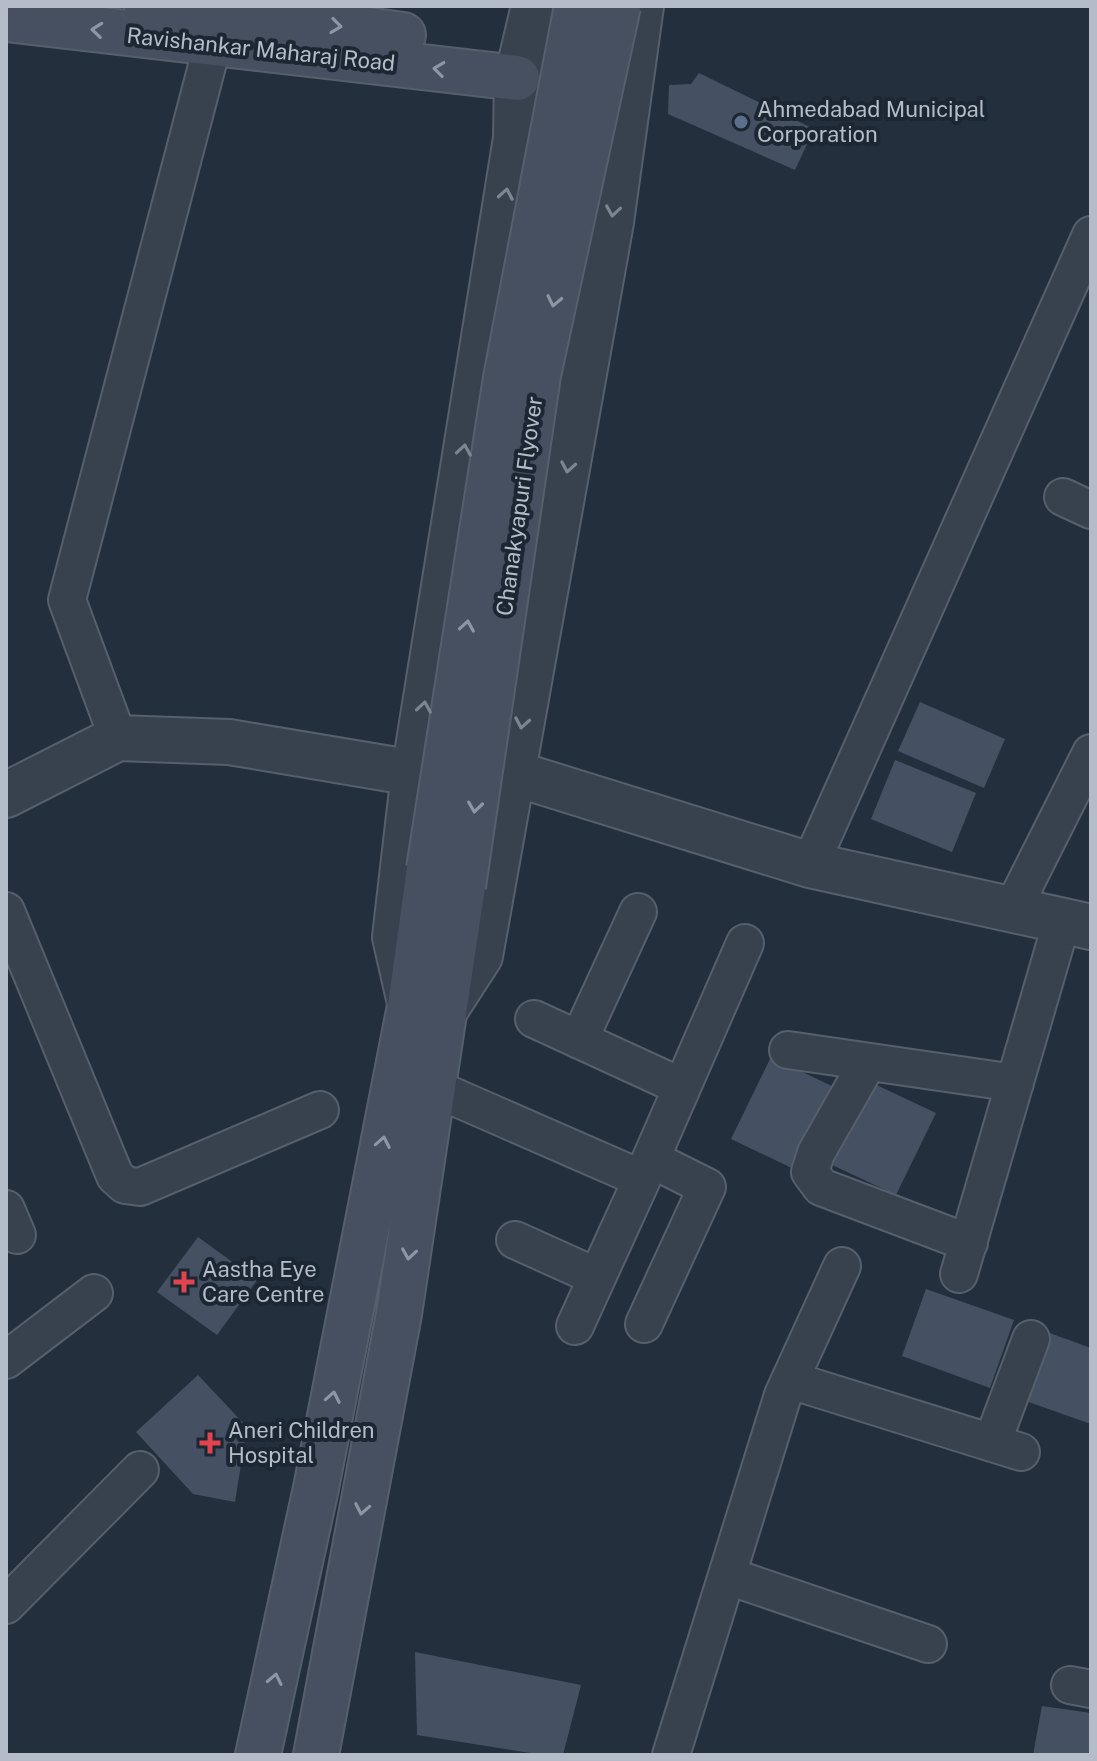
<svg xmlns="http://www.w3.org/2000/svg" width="1097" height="1761" viewBox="0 0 1097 1761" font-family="'Public Sans',sans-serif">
  <rect width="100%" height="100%" fill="#242f3e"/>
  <!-- building -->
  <path fill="#455162" d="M 699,73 L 814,129 L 795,170 L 668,114 L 669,85 L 691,84 Z
    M 920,702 L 1005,739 L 984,788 L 898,751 Z
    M 895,760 L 976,793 L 952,852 L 871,819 Z
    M 771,1057 L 838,1089 L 798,1171 L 731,1139 Z
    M 868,1081 L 936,1113 L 896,1195 L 828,1163 Z
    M 198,1237 L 257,1280 L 217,1335 L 157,1292 Z
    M 926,1289 L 1014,1320 L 990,1388 L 902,1356 Z
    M 1044,1331 L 1091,1348 L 1091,1424 L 1020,1399 Z
    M 198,1375 L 247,1427 L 235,1502 L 193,1494 L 136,1432 Z
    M 415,1652 L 581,1685 L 563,1755 L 543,1755 L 417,1735 Z
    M 1042,1706 L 1091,1713 L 1091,1755 L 1033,1755 Z"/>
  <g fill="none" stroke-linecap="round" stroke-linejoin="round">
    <defs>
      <path id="minor" d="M 1063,497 L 1091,510
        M 118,738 L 67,600 L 213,43
        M 810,865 L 1091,235
        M 1012,910 L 1091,753
        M 6,911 L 115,1176 L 125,1185 L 140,1187 L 320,1110
        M 534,1019 L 682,1087
        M 579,1040 L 638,912
        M 788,1050 L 1015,1083
        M 868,1062 L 816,1153 L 810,1172 L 821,1187 L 969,1243
        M 434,1088 L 642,1179 L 575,1326
        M 642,1179 L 745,943
        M 6,1209 L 17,1235
        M 515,1240 L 597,1277
        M 959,1274 L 1062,921
        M 644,1324 L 707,1187 L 651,1159
        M 6,1360 L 94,1293
        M 790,1380 L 1021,1452
        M 992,1443 L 1031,1339
        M 728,1576 L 928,1644
        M 6,1605 L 140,1470
        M 1070,1685 L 1091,1689
        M 671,1755 L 783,1395 L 842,1266"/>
      <path id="tertiary" d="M 513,773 L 810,865 L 1091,927
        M 6,795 L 118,738 L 229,742 L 414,773
        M 410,1003 L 395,937 L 414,773 L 516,138 L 517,78 L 534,6
        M 445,1010 L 480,956 L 611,222 L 641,6"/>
      <path id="secondary" d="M 147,6 L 273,17 L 403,35
        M 6,19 L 517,78
        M 258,1755 L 316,1488 L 410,1006 L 429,869
        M 316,1755 L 399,1314 L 463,886"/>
    </defs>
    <!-- minor casing -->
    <use href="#minor" stroke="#565f6c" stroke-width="40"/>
    <!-- tertiary casing -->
    <use href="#tertiary" stroke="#565f6c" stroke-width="48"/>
    <!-- secondary casing -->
    <use href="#secondary" stroke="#565f6c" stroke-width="48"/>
    <!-- minor -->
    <use href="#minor" stroke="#38414e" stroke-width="36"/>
    <!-- tertiary -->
    <use href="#tertiary" stroke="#38414e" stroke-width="44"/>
    <!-- secondary -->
    <use href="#secondary" stroke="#465061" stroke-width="44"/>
    <defs>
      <path id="secondary-bridge" d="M 429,869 L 506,378 L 577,6
        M 463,886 L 538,375 L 618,6"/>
    </defs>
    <!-- secondary-bridge casing -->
    <use href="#secondary-bridge" stroke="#565f6c" stroke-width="48" stroke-linecap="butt"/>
    <!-- secondary-bridge -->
    <use href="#secondary-bridge" stroke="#465061" stroke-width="44"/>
  </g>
  <!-- one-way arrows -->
  <defs><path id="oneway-chevron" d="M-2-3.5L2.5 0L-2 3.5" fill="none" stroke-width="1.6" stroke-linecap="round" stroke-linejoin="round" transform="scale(2)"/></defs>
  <g stroke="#8e96a5">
    <use href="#oneway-chevron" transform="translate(336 26) rotate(8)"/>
    <use href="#oneway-chevron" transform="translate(97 30) rotate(-174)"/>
    <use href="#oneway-chevron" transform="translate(439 69) rotate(-173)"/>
    <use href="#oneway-chevron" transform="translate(554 301) rotate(102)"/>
    <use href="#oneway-chevron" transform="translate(467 626) rotate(-81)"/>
    <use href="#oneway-chevron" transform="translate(475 807) rotate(98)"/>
    <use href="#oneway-chevron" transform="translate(383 1142) rotate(-79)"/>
    <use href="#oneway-chevron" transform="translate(409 1254) rotate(99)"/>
    <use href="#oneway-chevron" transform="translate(333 1397) rotate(-79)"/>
    <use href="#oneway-chevron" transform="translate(362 1509) rotate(101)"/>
    <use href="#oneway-chevron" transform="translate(275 1679) rotate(-78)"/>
  </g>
  <g stroke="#7c8592">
    <use href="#oneway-chevron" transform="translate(506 194) rotate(-80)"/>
    <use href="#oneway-chevron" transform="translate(613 211) rotate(99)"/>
    <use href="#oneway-chevron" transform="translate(464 450) rotate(-81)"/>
    <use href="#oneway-chevron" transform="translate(568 467) rotate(100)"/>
    <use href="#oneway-chevron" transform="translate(424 707) rotate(-81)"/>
    <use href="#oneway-chevron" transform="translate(522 723) rotate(100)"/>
  </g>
  <!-- markers -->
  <circle fill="#5c6f8a" stroke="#1d2633" stroke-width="3" cx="741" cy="122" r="8"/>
  <g fill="#e0444e" stroke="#1d2633" stroke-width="3">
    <path d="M180 1270h8v8h8v8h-8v8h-8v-8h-8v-8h8z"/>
    <path d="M206 1431h8v8h8v8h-8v8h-8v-8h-8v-8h8z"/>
  </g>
  <g text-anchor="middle" stroke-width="8" stroke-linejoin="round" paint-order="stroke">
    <!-- street labels -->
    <g font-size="22" fill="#b4bcc9" stroke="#1d2633">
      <text transform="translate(261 49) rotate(6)" y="8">Ravishankar Maharaj Road</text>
      <text transform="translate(519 506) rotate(-82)" y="8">Chanakyapuri Flyover</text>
    </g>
    <!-- poi labels -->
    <g font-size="22" fill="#b4bcc9" stroke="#1d2633" text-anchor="start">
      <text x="757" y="117">Ahmedabad Municipal<tspan x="757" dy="25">Corporation</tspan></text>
      <text x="202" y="1277">Aastha Eye<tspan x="202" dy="25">Care Centre</tspan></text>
      <text x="228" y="1438">Aneri Children<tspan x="228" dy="25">Hospital</tspan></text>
    </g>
  </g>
  <!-- border -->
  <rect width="1097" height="1761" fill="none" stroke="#b4bcc9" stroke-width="16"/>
</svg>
